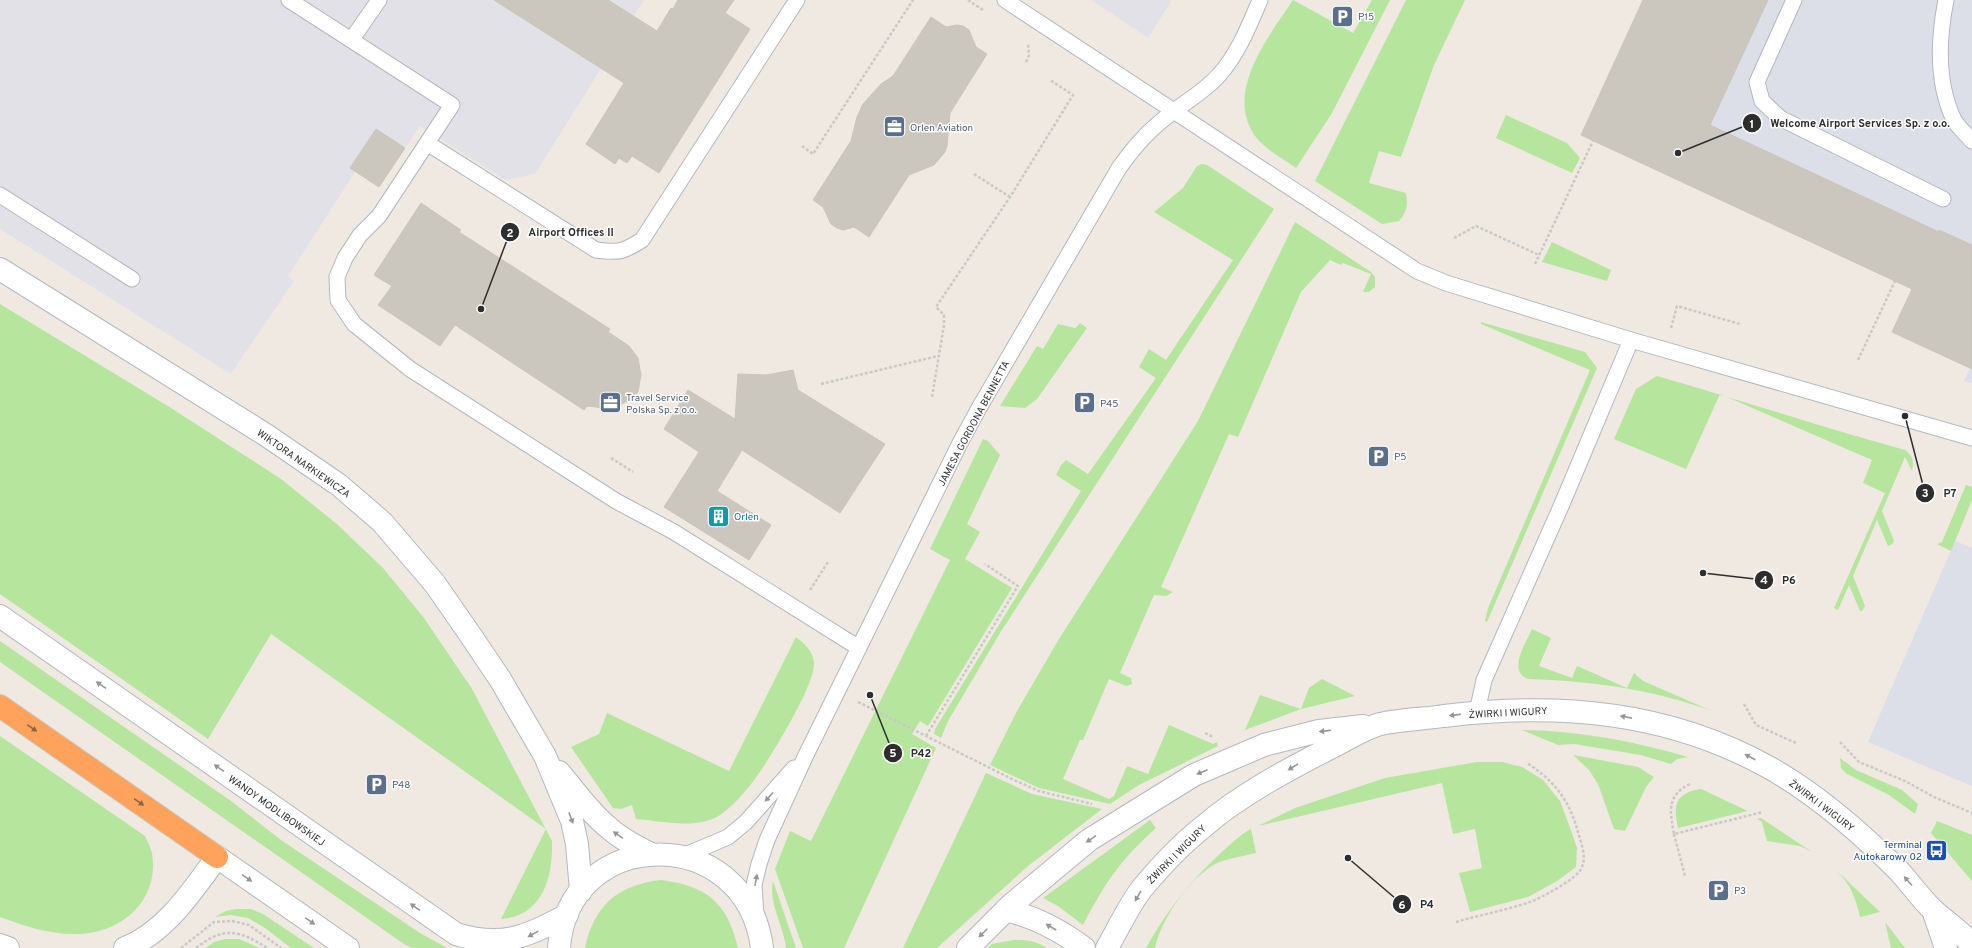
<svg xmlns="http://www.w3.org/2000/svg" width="1972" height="948" viewBox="0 0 1972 948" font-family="Overpass,sans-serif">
  <rect width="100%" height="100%" fill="#efe9e1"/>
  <!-- industrial -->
  <path fill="#e3e1e8" d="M 0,0 L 644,0 L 535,174 L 505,180 L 420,126 L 405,148 L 376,129 L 350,168 L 355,172 L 288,276 L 294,281 L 231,374 L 0,229 Z
    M 1091,0 L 1172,0 L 1148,38 Z"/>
  <!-- airport -->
  <path fill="#dcdee8" d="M 1643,0 L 1972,0 L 1972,383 L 1964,381 L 1970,368 L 1892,332 L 1912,289 L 1581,135 Z
    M 1955,541 L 1972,548 L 1972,786 L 1868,742 Z"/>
  <!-- green -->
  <path fill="#b6e59e" d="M 1293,0 L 1353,33 L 1372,0 L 1390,0 L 1332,113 L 1296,168 C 1283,159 1265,149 1255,136 C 1224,92 1269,36 1293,0 Z
    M 1406,0 L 1465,0 L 1434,65 L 1401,157 L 1379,151 L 1369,183 L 1406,193 C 1408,205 1407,212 1399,221 L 1382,224 L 1315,181 Z
    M 1506,115 L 1567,143 L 1580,158 L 1572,173 L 1496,138 Z
    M 1202,164 L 1207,165 L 1274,209 L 1000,633 L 948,721 L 941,738 L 934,734 L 935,729 L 1081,491 L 1056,475 L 1061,465 L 1066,460 L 1088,474 L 1156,378 L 1139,367 L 1149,349 L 1166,360 L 1233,260 L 1154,212 L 1183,188 L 1197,166 Z
    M 1295,222 L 1371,272 L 1375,277 L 1375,287 L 1369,292 L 1363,292 L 1371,274 L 1343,263 L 1341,265 L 1330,260 L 1301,292 L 1238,437 L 1229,434 L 1161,587 L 1173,592 L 1166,596 L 1154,595 L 1120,673 L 1131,678 L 1132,684 L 1126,686 L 1109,679 L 1083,740 L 1080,740 L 1063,779 L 1109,799 L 1114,796 L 1127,766 L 1148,774 L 1169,725 L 1213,744 L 1217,742 L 1218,746 L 1139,785 L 1110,804 L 1039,788 L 990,765 L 1017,711 L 1059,639 L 1198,421 Z
    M 1552,242 L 1611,270 L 1607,281 L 1542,262 Z
    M 0,304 L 171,408 L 281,479 L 338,525 L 383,568 L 424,618 L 472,689 L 552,841 C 553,877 543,916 501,919 L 546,829 L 271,634 L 208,739 L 0,594 Z
    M 1481,322 L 1585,352 L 1597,368 L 1487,622 L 1485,621 L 1488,608 L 1590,370 L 1481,324 Z
    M 1080,323 L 1087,328 L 1037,399 L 1025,408 L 1000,406 L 1037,346 L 1043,349 L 1058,324 L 1075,328 Z
    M 1657,376 C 1740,400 1822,427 1905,450 C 1913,456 1914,461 1912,471 L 1905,457 L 1882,511 L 1894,541 L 1892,544 L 1888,546 L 1877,520 L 1853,576 L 1865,606 L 1862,611 L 1860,611 L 1849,585 L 1838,610 L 1834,608 L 1885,493 L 1863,483 L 1872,460 L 1720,394 L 1686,469 L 1614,439 L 1636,389 Z
    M 983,439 L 988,441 L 1000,455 L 967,524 L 980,532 L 965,559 L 1012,588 L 928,726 L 920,721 L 912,734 L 936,748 L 844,948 L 803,948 L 775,869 L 790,831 L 811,841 L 950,560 L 930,549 Z
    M 1966,485 L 1972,487 L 1972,500 L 1951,551 L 1937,544 L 1942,542 Z
    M 1532,629 L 1551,638 L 1539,666 L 1572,678 L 1577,666 L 1627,688 L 1634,673 L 1643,681 L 1712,711 C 1652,689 1591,681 1528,679 C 1507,671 1526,643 1532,629 Z
    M 796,637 C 805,644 813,651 814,663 C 816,683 771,757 757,776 C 747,790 732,808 717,817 C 693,829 662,821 636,819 L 632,805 L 621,809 L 613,808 L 571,747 L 599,734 L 607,713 L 729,771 Z
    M 0,641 L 231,801 L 281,840 L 420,933 L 447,948 L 412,948 L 404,944 L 0,662 Z
    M 1322,679 L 1355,696 L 1301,709 L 1245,730 L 1260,695 L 1301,709 L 1309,688 Z
    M 1522,730 C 1581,731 1632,741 1688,757 L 1677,759 L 1671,764 L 1641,755 L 1598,748 L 1574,744 L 1558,745 Z
    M 0,736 L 145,836 C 147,841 151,848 152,853 C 160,901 120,935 74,934 C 48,934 24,926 0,917 Z
    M 1573,755 L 1638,767 L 1654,777 L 1646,787 L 1625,831 L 1614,829 L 1598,784 L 1589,770 Z
    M 1840,758 L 1856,770 L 1902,790 L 1918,804 L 1915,814 L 1889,795 L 1847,774 L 1841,768 Z
    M 1477,762 L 1502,762 L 1522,767 L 1543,780 L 1560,801 L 1569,825 L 1577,848 L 1576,867 L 1557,881 L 1528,897 L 1470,912 L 1459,873 L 1482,868 L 1475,829 L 1453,834 L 1442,783 L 1258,826 L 1295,808 L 1385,778 Z
    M 986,773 L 1032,794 L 1102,809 L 1028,866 L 937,948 L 903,948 Z
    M 1701,789 L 1748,811 L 1678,828 C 1673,805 1675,793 1701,789 Z
    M 1757,818 L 1761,818 L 1812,852 L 1800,846 L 1767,841 L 1762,822 Z
    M 1150,820 L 1156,828 C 1120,860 1105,883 1083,925 L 1058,906 L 1043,898 Z
    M 1937,821 L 1972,835 L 1972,881 L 1931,833 Z
    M 1251,829 L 1256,853 C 1244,856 1229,858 1217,863 C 1190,877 1161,919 1155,948 L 1146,948 C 1167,910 1192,879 1224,850 C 1233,842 1241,834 1251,829 Z
    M 1837,871 L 1880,912 L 1860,917 C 1856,898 1850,884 1837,871 Z
    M 661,880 C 707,886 727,902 738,948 L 585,948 C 594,905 618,885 661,880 Z
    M 773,881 L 796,948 L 786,948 C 784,926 768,903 773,881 Z
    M 236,909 L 251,909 L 263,914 L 314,948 L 291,948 L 265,928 L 248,918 L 231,915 L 215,917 L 226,911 Z
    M 1885,922 L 1905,948 L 1891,948 Z
    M 225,939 L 239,939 L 260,948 L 206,948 L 214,942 Z
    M 1014,940 C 1027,940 1036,941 1047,948 L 988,948 L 992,944 Z"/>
  <!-- building -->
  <path fill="#cbc7bf" stroke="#cbc5ba" d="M 494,0 L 608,0 L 657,31 L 671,8 L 673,9 L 678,0 L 734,0 L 725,13 L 750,29 L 659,173 L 632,156 L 627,163 L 619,158 L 615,164 L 586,144 L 624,83 Z
    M 1643,0 L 1768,0 L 1710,125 L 1939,232 L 1939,230 L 1972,245 L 1972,369 L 1892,332 L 1912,289 L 1581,135 Z
    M 931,17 L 946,27 L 957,25 L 963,26 L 969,30 L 976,47 L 987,54 L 950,113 L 947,146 L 945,152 L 934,165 L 909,175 L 869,237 L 854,227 L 843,230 L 837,228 L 831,224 L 823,207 L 813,200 L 851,141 L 857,117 L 863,104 L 881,84 L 893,76 Z
    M 376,129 L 405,148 L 379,187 L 350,168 Z
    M 421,203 L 461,230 L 459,232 L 610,329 L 608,332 L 629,346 L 638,358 L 641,375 L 638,392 L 624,403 L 615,407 L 605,408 L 587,406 L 584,410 L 455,325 L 440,346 L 378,305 L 392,286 L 374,275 Z
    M 793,370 L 798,390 L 885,444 L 840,513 L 742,450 L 717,491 L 771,525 L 749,560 L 664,507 L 699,452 L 664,429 L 688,390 L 735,419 L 738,374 L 766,375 Z"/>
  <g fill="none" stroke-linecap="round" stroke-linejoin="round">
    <defs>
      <path id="lane" d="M 289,0 L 452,105 L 379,216 L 360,235 L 345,258 L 337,277 L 338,300 L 354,324 L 410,369 L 616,501 L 674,532 L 859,648
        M 1005,0 L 1417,271 L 1446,283 L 1631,340 L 1972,438
        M 1794,0 L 1757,82 L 1762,101 L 1780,118 L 1943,199
        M 1946,0 C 1938,40 1936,82 1954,120 C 1958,127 1966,134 1972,141
        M 352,39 L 379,0
        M 427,143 L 596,250 C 619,253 623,252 642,240 L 797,0
        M 0,195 L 132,279
        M 1477,712 L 1484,680 L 1562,504 L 1631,340
        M 683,856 L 728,837 L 746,822 L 794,768
        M 756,916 L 754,885 L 759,864 L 767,840 L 805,757 L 960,443 L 979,408 L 1119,168 C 1137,143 1150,129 1174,111 C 1190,99 1206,90 1219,75 C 1238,54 1249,26 1260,0"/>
      <path id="secondary" d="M 0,269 L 266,435 L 339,485 L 382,522 L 435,584 L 469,633 L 500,679 L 545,756 L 572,821 L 577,844 L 581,891
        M 0,616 L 456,934 C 501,948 527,937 567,915
        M 559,772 C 575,791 590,813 609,828 C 621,839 637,847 651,854
        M 1006,910 C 1035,917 1060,930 1084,948
        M 1933,910 L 1946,948
        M 0,945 L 8,948
        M 125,948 C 165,933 193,890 217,857 L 348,948
        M 559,948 C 568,825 746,822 762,948
        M 968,948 L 1011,905 L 1089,840 L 1194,775 L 1264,745 L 1319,731 L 1363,726
        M 1107,948 C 1118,929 1131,901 1144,886 C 1160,867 1184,842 1203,827 C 1238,796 1289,769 1330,748 C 1345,741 1361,730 1377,725 C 1393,720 1425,719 1444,716 C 1558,702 1668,711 1770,768 C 1818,795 1860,832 1899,871 C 1911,884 1921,899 1933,910 C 1946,922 1961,931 1972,945"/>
      <path id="highway" d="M 0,706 L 217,857"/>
    </defs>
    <!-- lane casing -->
    <use href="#lane" stroke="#b4b7c1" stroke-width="17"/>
    <!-- secondary casing -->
    <use href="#secondary" stroke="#b4b7c1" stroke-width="24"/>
    <!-- highway casing -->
    <use href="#highway" stroke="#c9c9c9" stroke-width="24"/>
    <!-- path -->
    <path stroke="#c9c9c9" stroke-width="2.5" stroke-dasharray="3 2" stroke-linecap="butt" d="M 968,0 L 983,10
      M 1026,62 L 1029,55 L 1028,44
      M 802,146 L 813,154 L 913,0
      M 974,174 L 1010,197
      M 1454,238 L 1476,226 L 1539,255
      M 1535,264 L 1593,141
      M 1671,328 L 1677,306 L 1740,324
      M 1858,360 L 1895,281
      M 821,384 L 938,356
      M 932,397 L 944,325 L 944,315 L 936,307 L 1010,197 L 1073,95 L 1050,80
      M 611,458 L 633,472
      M 810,590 L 828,562
      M 858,702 L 1014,780 L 1039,791 L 1092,804
      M 1744,704 L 1756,725 L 1796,743
      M 1205,733 L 1213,737
      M 926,736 L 1018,586 L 985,564
      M 1840,742 L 1859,762 L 1905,781 L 1934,797 L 1972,813
      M 1690,784 C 1666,796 1670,811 1674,834 L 1763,812
      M 1674,834 L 1685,876
      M 1456,922 C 1480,915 1506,910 1530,902 C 1541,898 1579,878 1582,867 C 1587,856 1580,840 1577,829 C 1569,799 1552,779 1527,763
      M 181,948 L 214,922 L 232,921 L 249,925 L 281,948
      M 196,948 C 224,926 239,930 267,948"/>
    <!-- lane -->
    <use href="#lane" stroke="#fff" stroke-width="15"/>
    <!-- secondary -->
    <use href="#secondary" stroke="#fff" stroke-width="22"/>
    <!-- highway -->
    <use href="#highway" stroke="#ffa35c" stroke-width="22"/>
  </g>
  <!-- one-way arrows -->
  <defs><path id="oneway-solid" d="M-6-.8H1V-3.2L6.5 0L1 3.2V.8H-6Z"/></defs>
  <g fill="#969696">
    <use href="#oneway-solid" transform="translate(101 685) rotate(-146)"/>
    <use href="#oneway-solid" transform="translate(1455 715) rotate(173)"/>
    <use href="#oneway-solid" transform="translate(1626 717) rotate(-169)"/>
    <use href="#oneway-solid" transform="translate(1325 731) rotate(173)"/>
    <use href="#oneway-solid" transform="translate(1750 757) rotate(-152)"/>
    <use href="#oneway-solid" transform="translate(1293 767) rotate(148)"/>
    <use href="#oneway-solid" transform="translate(219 768) rotate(-145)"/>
    <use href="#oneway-solid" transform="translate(1202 772) rotate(157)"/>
    <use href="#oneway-solid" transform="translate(769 797) rotate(132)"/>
    <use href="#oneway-solid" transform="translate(571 818) rotate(70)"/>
    <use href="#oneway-solid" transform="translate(618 835) rotate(-145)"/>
    <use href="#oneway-solid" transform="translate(1091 839) rotate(146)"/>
    <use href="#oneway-solid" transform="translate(247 878) rotate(34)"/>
    <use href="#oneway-solid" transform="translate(756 880) rotate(-80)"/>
    <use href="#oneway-solid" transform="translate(1908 881) rotate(-131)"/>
    <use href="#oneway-solid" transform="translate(1138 896) rotate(120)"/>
    <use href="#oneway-solid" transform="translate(415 907) rotate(-145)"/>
    <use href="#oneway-solid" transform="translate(310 921) rotate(35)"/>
    <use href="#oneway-solid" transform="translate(1051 927) rotate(-150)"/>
    <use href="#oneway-solid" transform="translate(983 933) rotate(135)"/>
    <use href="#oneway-solid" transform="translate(533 934) rotate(151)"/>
  </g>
  <g fill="#8c6343">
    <use href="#oneway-solid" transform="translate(32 728) rotate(35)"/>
    <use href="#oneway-solid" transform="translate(139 802) rotate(35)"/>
  </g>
  <!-- icons -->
  <defs>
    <symbol id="parking-square" viewBox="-11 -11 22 22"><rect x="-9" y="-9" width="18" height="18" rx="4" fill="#5c6f8a" stroke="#fff"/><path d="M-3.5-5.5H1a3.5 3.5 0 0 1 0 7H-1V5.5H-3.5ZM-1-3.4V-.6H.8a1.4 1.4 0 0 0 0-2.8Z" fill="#fff"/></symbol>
    <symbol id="office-square" viewBox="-11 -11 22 22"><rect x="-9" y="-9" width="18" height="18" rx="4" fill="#5c6f8a" stroke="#fff"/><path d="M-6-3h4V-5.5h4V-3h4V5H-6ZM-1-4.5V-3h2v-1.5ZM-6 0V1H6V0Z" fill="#fff"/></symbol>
    <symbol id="building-square" viewBox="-11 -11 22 22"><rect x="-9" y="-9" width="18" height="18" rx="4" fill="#0f9aa8" stroke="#fff"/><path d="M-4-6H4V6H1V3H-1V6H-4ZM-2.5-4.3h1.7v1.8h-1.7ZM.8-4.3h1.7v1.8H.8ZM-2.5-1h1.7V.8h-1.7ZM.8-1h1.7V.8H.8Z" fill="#fff"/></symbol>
    <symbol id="bus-square" viewBox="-11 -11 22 22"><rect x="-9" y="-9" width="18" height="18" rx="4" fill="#1a4fb4" stroke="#fff"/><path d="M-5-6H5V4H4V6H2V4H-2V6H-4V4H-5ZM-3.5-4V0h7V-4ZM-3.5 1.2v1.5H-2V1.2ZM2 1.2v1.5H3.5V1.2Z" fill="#fff"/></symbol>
  </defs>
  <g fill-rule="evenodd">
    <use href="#parking-square" x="1330" y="4" width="25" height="25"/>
    <use href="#office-square" x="882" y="114" width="25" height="25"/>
    <use href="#office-square" x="598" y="390" width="25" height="25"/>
    <use href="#parking-square" x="1072" y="390" width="25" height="25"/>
    <use href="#parking-square" x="1366" y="444" width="25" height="25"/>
    <use href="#building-square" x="706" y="504" width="25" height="25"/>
    <use href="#parking-square" x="364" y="772" width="25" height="25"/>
    <use href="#bus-square" x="1924" y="838" width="25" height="25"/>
    <use href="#parking-square" x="1706" y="878" width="25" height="25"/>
  </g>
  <g text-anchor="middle" stroke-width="3" stroke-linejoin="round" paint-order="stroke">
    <!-- service labels -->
    <g font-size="10" fill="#4e5e75" stroke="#fff" text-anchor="start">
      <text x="1358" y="20">P15</text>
      <text x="910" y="131">Orlen Aviation</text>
      <text x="626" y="401">Travel Service<tspan x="626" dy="12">Polska Sp. z o.o.</tspan></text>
      <text x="1100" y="407">P45</text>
      <text x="1394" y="460">P5</text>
      <text x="392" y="788">P48</text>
      <text x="1734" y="894">P3</text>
    </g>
    <!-- street labels -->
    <g font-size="10" fill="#2e2e2e" stroke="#fff">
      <text transform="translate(973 423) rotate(-62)" y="4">JAMESA GORDONA BENNETTA</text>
      <text transform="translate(304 463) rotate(35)" y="4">WIKTORA NARKIEWICZA</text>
      <text transform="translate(1508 712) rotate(-3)" y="4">ŻWIRKI I WIGURY</text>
      <text transform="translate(1822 805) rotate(37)" y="4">ŻWIRKI I WIGURY</text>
      <text transform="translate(277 810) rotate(35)" y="4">WANDY MODLIBOWSKIEJ</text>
      <text transform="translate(1176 854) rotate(-45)" y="4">ŻWIRKI I WIGURY</text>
    </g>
    <!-- culture labels -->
    <g font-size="10" fill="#0d838f" stroke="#fff" text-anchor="start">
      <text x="734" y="520">Orlen</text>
    </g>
    <!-- transit labels -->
    <g font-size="10" fill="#164399" stroke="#fff" text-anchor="end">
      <text x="1922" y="848">Terminal<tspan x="1922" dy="12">Autokarowy 02</tspan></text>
    </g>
  </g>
  <!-- callouts -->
  <path fill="none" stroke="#2e2e2e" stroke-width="1.5" d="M1678 153L1752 123M481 309L510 232M1905 416L1925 493M1703 573L1764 580M870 695L893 753M1348 858L1402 904"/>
  <g fill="#2e2e2e" stroke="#fff" stroke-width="1.5">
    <circle cx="1678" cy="153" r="4"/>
    <circle cx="481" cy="309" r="4"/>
    <circle cx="1905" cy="416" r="4"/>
    <circle cx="1703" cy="573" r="4"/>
    <circle cx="870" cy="695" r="4"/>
    <circle cx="1348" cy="858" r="4"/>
    <circle cx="1752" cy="123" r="10"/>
    <circle cx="510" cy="232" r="10"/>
    <circle cx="1925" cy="493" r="10"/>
    <circle cx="1764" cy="580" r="10"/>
    <circle cx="893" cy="753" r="10"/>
    <circle cx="1402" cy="904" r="10"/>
  </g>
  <g font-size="12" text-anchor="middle" font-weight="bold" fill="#fff">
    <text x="1752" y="128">1</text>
    <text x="510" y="237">2</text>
    <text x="1925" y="497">3</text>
    <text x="1764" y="584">4</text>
    <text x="893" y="757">5</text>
    <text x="1402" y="909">6</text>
  </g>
  <g font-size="11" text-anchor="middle" font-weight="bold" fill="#2e2e2e" stroke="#fff" stroke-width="3" stroke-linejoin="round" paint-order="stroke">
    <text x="1860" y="127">Welcome Airport Services Sp. z o.o.</text>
    <text x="571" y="236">Airport Offices II</text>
    <text x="1950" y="497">P7</text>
    <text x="1789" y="584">P6</text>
    <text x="921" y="757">P42</text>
    <text x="1427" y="908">P4</text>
  </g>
</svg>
